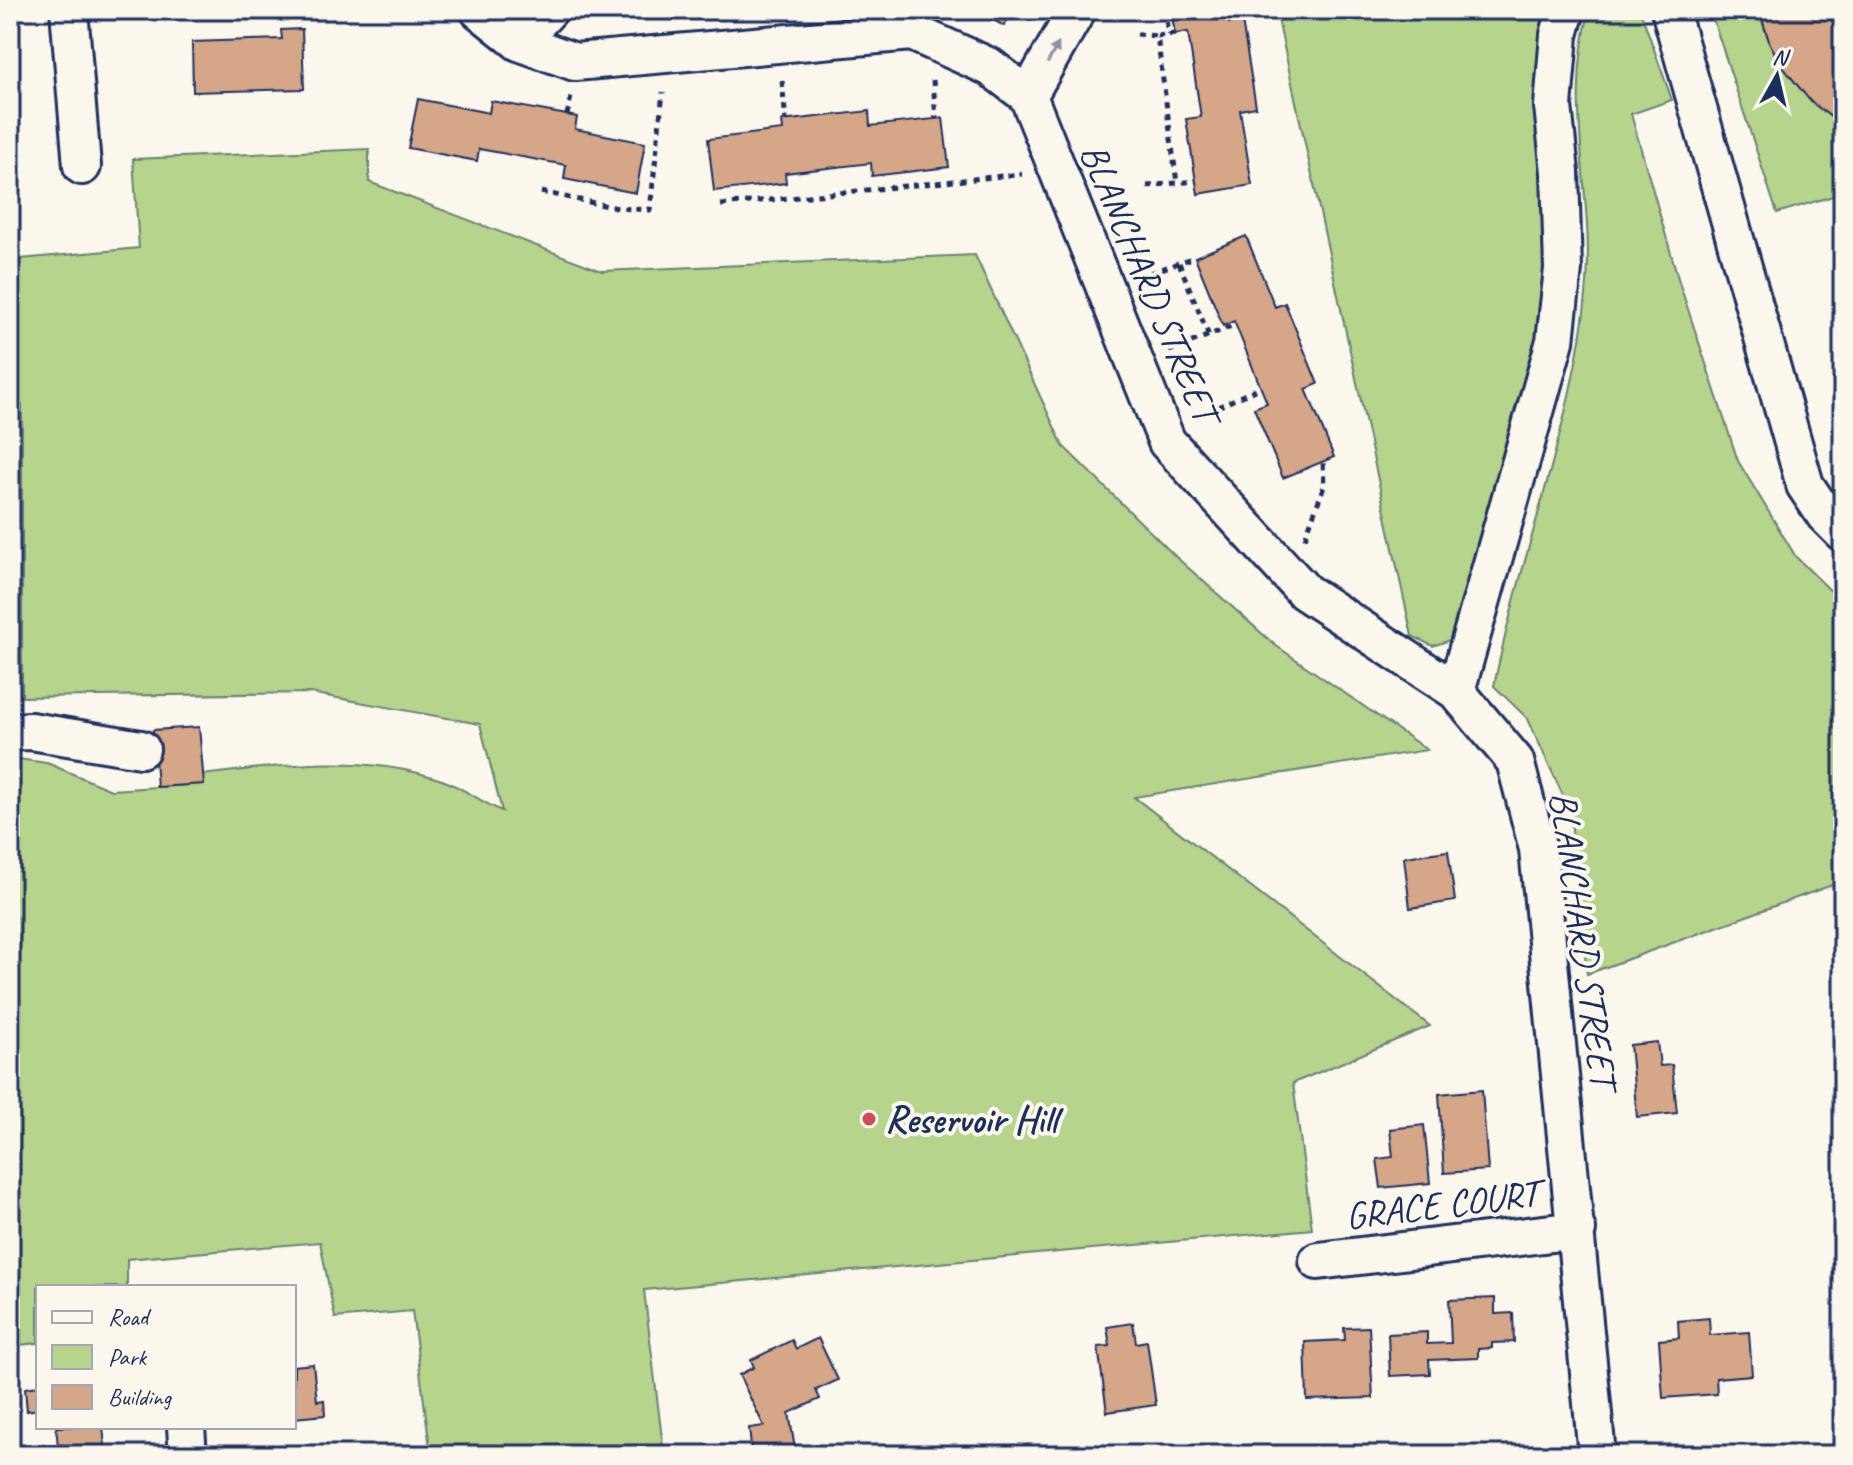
<svg xmlns="http://www.w3.org/2000/svg" width="1853" height="1465" viewBox="0 0 1853 1465" font-family="Caveat,sans-serif">
  <rect width="100%" height="100%" fill="#fbf7ec"/>
  <filter id="ink" filterUnits="userSpaceOnUse"><feTurbulence type="fractalNoise" baseFrequency=".0125" numOctaves="2"/><feDisplacementMap in="SourceGraphic" scale="16" xChannelSelector="R" yChannelSelector="G"/><feConvolveMatrix kernelMatrix="1 2 1 2 8 2 1 2 1" color-interpolation-filters="sRGB"/></filter>
  <g filter="url(#ink)">
    <!-- green -->
    <path fill="#b6d48c" stroke="#688275" stroke-width="2" d="M 1276,10 L 1551,10 L 1551,278 L 1537,368 L 1453,639 L 1433,646 L 1412,636 Z
      M 1590,10 L 1640,10 L 1672,100 L 1631,114 L 1680,285 L 1738,461 L 1796,557 L 1843,603 L 1843,881 L 1587,974 L 1570,811 L 1528,719 L 1494,686 C 1520,555 1572,428 1586,295 C 1596,199 1562,104 1590,10 Z
      M 1710,10 L 1759,10 C 1771,60 1801,97 1843,126 L 1843,193 L 1777,213 Z
      M 369,149 L 369,182 L 602,271 L 975,255 L 1063,446 L 1176,557 L 1275,645 L 1427,750 L 1134,797 L 1430,1026 L 1293,1083 L 1312,1229 L 644,1290 L 664,1455 L 431,1455 L 412,1311 L 335,1318 L 320,1242 L 127,1259 L 127,1287 L 38,1287 L 38,1343 L 10,1346 L 10,758 L 47,763 L 111,790 L 203,784 L 203,775 C 284,765 363,753 442,780 C 464,788 482,803 502,811 L 480,724 L 310,693 L 22,697 L 22,405 L 10,406 L 10,260 L 139,248 L 133,159 Z"/>
    <!-- building -->
    <path fill="#d6a689" stroke="#1b2f5e" stroke-width="2" d="M 975,10 L 1013,10 L 1004,26 Z
      M 1171,10 L 1227,10 L 1229,23 L 1242,21 L 1256,107 L 1240,110 L 1252,185 L 1198,194 L 1186,119 L 1201,117 L 1188,32 L 1175,34 Z
      M 1759,10 L 1843,10 L 1843,126 L 1811,102 L 1783,67 L 1770,44 Z
      M 302,29 L 304,89 L 193,92 L 192,42 L 282,39 L 281,30 Z
      M 418,99 L 489,113 L 491,101 L 567,115 L 577,117 L 575,129 L 645,143 L 636,193 L 564,179 L 566,165 L 479,149 L 477,161 L 408,148 Z
      M 869,111 L 870,126 L 943,118 L 949,167 L 872,176 L 871,163 L 785,173 L 786,183 L 714,191 L 708,139 L 783,130 L 782,121 Z
      M 1246,236 L 1275,307 L 1285,303 L 1318,384 L 1306,389 L 1334,457 L 1283,478 L 1254,408 L 1267,403 L 1234,321 L 1223,326 L 1195,257 Z
      M 199,727 L 204,784 L 157,787 L 153,730 Z
      M 1448,851 L 1455,901 L 1410,908 L 1404,857 Z
      M 1657,1042 L 1660,1066 L 1672,1065 L 1677,1113 L 1637,1117 L 1630,1045 Z
      M 1482,1090 L 1488,1170 L 1444,1173 L 1439,1094 Z
      M 1424,1125 L 1430,1183 L 1381,1188 L 1377,1159 L 1393,1157 L 1390,1129 Z
      M 1495,1298 L 1495,1314 L 1513,1313 L 1514,1342 L 1492,1343 L 1492,1348 L 1478,1349 L 1478,1358 L 1429,1360 L 1430,1374 L 1390,1376 L 1388,1334 L 1427,1332 L 1427,1344 L 1451,1343 L 1449,1300 Z
      M 1709,1318 L 1710,1335 L 1749,1332 L 1752,1375 L 1716,1378 L 1717,1394 L 1663,1398 L 1659,1340 L 1679,1338 L 1678,1321 Z
      M 1133,1323 L 1136,1343 L 1147,1341 L 1156,1405 L 1107,1412 L 1098,1347 L 1110,1346 L 1107,1327 Z
      M 1369,1327 L 1373,1398 L 1307,1400 L 1305,1342 L 1345,1340 L 1344,1328 Z
      M 818,1338 L 838,1380 L 816,1390 L 820,1399 L 789,1413 L 796,1455 L 752,1455 L 749,1428 L 764,1426 L 739,1375 L 754,1367 L 751,1360 L 792,1340 L 796,1349 Z
      M 313,1364 L 317,1401 L 324,1400 L 325,1415 L 294,1418 L 294,1366 Z
      M 38,1386 L 38,1409 L 27,1411 L 25,1388 Z
      M 56,1427 L 103,1427 L 106,1455 L 59,1455 Z"/>
    <g fill="none" stroke-linecap="round" stroke-linejoin="round">
      <defs>
        <path id="minor" d="M 69,10 L 82,166
          M 479,10 L 519,42 L 575,62 L 912,32 L 990,67 L 1028,96 L 1167,442 L 1305,592 L 1456,691 L 1515,761 L 1538,849 L 1597,1455
          M 1670,10 L 1805,485 L 1825,515 L 1843,533
          M 519,42 L 549,10
          M 1028,96 L 1077,10
          M 1456,691 L 1555,341 L 1563,269 L 1560,172 L 1553,106 L 1559,35 L 1566,10
          M 10,732 L 31,731 L 141,749
          M 1318,1261 L 1577,1230
          M 186,1427 L 188,1455"/>
      </defs>
      <!-- minor casing -->
      <use href="#minor" stroke="#1b2f5e" stroke-width="42"/>
      <!-- path -->
      <path stroke="#1b2f5e" stroke-width="5" stroke-dasharray="6 6" stroke-linecap="butt" d="M 1165,10 L 1168,35
        M 1137,34 L 1157,36
        M 1175,34 L 1157,36 L 1177,183
        M 933,80 L 936,119
        M 782,81 L 786,121
        M 567,115 L 571,97
        M 1147,186 L 1196,181
        M 541,192 L 618,208 L 650,210 L 663,92
        M 1106,194 L 1129,190
        M 721,205 L 1022,174
        M 1179,263 L 1209,336
        M 1139,277 L 1195,257
        M 1169,351 L 1235,325
        M 1196,417 L 1261,387
        M 1305,538 L 1324,486 L 1323,461"/>
      <!-- minor -->
      <use href="#minor" stroke="#fbf7ec" stroke-width="36"/>
    </g>
    <!-- one-way arrows -->
    <defs><path id="oneway-solid" d="M-6-.8H1V-3.2L6.5 0L1 3.2V.8H-6Z" transform="scale(2)"/></defs>
    <use fill="#8b93a5" href="#oneway-solid" transform="translate(1053 53) rotate(-61)"/>
  </g>
  <!-- markers -->
  <circle fill="#d1495b" stroke="#fbf7ec" stroke-width="3" cx="869" cy="1119" r="8"/>
  <g text-anchor="middle" stroke-width="8" stroke-linejoin="round" paint-order="stroke">
    <!-- street labels -->
    <g font-size="38" fill="#1b2f5e" stroke="#fbf7ec">
      <text transform="translate(1150 282) rotate(67)" y="13">BLANCHARD STREET</text>
      <text transform="translate(1584 939) rotate(82)" y="13">BLANCHARD STREET</text>
      <text transform="translate(1442 1204) rotate(-7)" y="13">GRACE COURT</text>
    </g>
    <!-- poi labels -->
    <g font-size="38" font-weight="bold" fill="#1b2f5e" stroke="#fbf7ec" text-anchor="start">
      <text x="885" y="1132">Reservoir Hill</text>
    </g>
  </g>
  <!-- margin -->
  <rect width="1853" height="1465" fill="none" stroke="#fbf7ec" stroke-width="40"/>
  <rect x="20" y="20" width="1813" height="1425" fill="none" stroke="#1b2f5e" stroke-width="3" filter="url(#ink)"/>
  <!-- legend -->
  <rect x="36" y="1285" width="260" height="144" fill="#fbf7ec" stroke="#a1a7b3" stroke-width="2"/>
  <rect x="52" y="1311" width="40" height="12" fill="#fbf7ec" stroke="#a1a7b3" stroke-width="2"/>
  <text x="108" y="1325" font-size="24" fill="#1b2f5e">Road</text>
  <rect x="52" y="1345" width="40" height="24" fill="#b6d48c" stroke="#a1a7b3" stroke-width="2"/>
  <text x="108" y="1365" font-size="24" fill="#1b2f5e">Park</text>
  <rect x="52" y="1385" width="40" height="24" fill="#d6a689" stroke="#a1a7b3" stroke-width="2"/>
  <text x="108" y="1405" font-size="24" fill="#1b2f5e">Building</text>
  <!-- north arrow -->
  <g transform="translate(1777 76) rotate(8)" stroke="#fbf7ec" stroke-width="6" paint-order="stroke">
  <path d="M0-6L14 30L0 20L-14 30Z" fill="#1b2f5e"/>
  <text y="-12" font-size="22" font-weight="bold" text-anchor="middle" fill="#1b2f5e">N</text>
  </g>
</svg>
